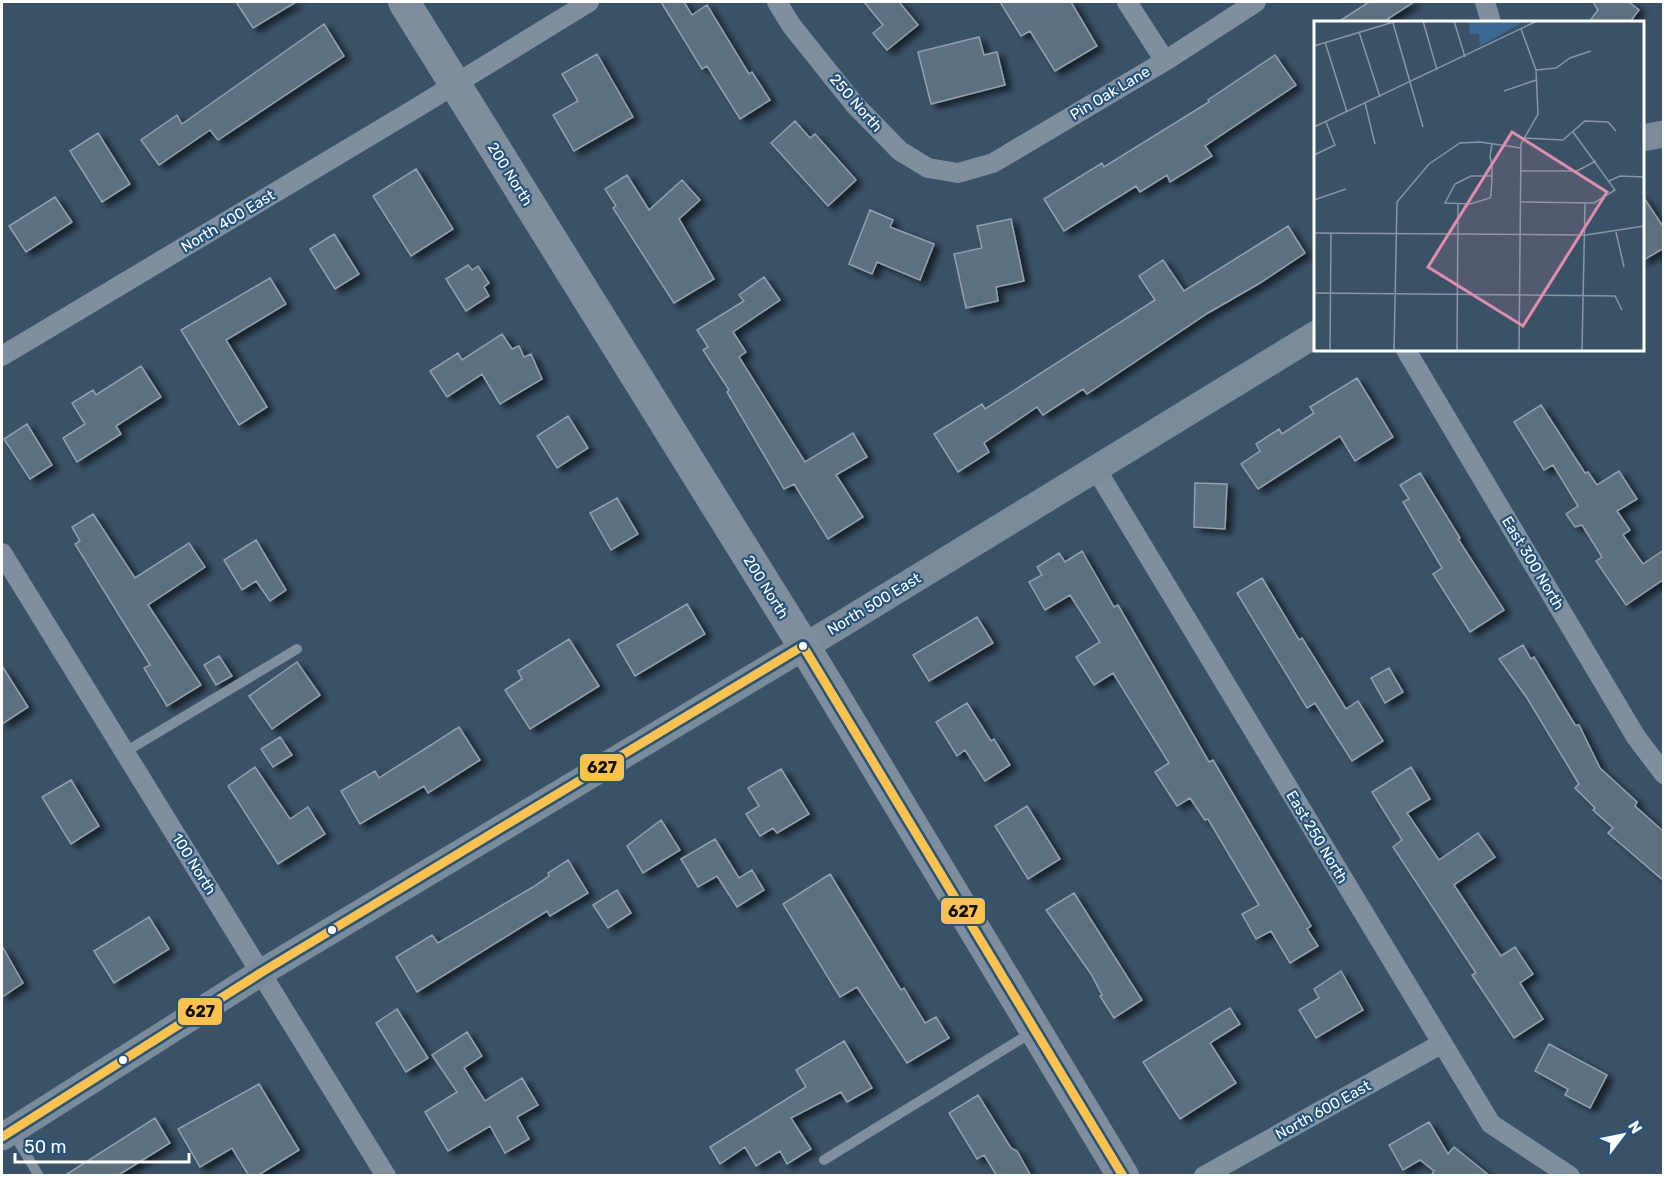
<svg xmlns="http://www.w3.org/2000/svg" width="1665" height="1177" viewBox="0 0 1665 1177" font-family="Rubik,sans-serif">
  <defs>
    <filter id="shadow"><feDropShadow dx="6" dy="4" stdDeviation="3" flood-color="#0009"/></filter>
  </defs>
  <rect width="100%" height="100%" fill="#3a5267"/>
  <!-- building -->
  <path fill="#5c6f80" stroke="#92a1ad" stroke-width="1.5" filter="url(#shadow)" d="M 236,2 L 296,2 L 253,28 Z
    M 661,2 L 684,2 L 692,15 L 707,5 L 749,74 L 752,72 L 770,100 L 740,119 L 707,66 L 702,69 Z
    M 864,2 L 899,2 L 918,25 L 887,50 L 873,33 L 883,25 Z
    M 1000,2 L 1071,2 L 1097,46 L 1055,71 L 1030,31 L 1021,36 Z
    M 1369,2 L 1414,2 L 1383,22 L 1338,22 Z
    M 1593,2 L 1629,2 L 1639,10 L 1630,22 L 1589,22 L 1598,10 Z
    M 324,24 L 344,56 L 218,140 L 210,130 L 159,165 L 141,140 L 177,115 L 182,124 Z
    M 979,37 L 984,55 L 997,52 L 1005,85 L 931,104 L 918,52 Z
    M 597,54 L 633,117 L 574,151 L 553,115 L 578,101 L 562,74 Z
    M 1275,55 L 1296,85 L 1205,146 L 1212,156 L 1170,182 L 1167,175 L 1140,192 L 1136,186 L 1064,231 L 1044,199 L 1102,163 L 1104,167 L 1209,102 L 1208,100 Z
    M 795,121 L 810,138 L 815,134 L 856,180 L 828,206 L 771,143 Z
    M 98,133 L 130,184 L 102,202 L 70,151 Z
    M 416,169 L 453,229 L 411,256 L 373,196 Z
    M 627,175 L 649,210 L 682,180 L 700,200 L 679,219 L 714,279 L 674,303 L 613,208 L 616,206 L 605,189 Z
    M 1642,195 L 1664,228 L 1664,248 L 1642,261 Z
    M 55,197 L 72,222 L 26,252 L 9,226 Z
    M 870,210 L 893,220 L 890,227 L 934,244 L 920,280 L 877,262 L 872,274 L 849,264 Z
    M 1011,219 L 1024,281 L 996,287 L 998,301 L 966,308 L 954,254 L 982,248 L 977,226 Z
    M 1288,226 L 1305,253 L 1260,283 L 1208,313 L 1087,394 L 1083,389 L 1043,415 L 1037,407 L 984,443 L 989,452 L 958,472 L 934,434 L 982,404 L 985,409 L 1155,300 L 1139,276 L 1163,260 L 1184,291 Z
    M 334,234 L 359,274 L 335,289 L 310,249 Z
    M 468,265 L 472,270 L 478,266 L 489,283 L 484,287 L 489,296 L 466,311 L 446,279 Z
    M 764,277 L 780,300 L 733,332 L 746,352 L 739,357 L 805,462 L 853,433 L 867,457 L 836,475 L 863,517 L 828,539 L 794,484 L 784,489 L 727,392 L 729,390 L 703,350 L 708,347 L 697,330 L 744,301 L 739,295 Z
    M 270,278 L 286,304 L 226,340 L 267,407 L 239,425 L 181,330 Z
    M 502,334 L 512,349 L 519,346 L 524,357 L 531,354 L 542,379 L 500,404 L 482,374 L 447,397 L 430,371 L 458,353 L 462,360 Z
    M 141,366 L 161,397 L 116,426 L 121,434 L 77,462 L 63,438 L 85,424 L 72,403 L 93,390 L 96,395 Z
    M 1357,378 L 1393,437 L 1355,461 L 1340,436 L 1258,489 L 1241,464 L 1260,451 L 1256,444 L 1279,429 L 1282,434 L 1314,413 L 1310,407 Z
    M 1541,405 L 1585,473 L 1588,472 L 1597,485 L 1619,471 L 1637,499 L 1617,511 L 1630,530 L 1623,535 L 1643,564 L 1664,550 L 1664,579 L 1626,605 L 1596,561 L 1602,557 L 1582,525 L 1575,527 L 1566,514 L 1578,506 L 1553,465 L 1544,470 L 1514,422 Z
    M 568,416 L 588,448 L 557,468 L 537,436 Z
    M 27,424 L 52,465 L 30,479 L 4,439 Z
    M 1420,473 L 1460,538 L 1458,539 L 1504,610 L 1470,632 L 1433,574 L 1442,568 L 1403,502 L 1409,499 L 1400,485 Z
    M 1195,483 L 1227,484 L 1225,529 L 1194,527 Z
    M 617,498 L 638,534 L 611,550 L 590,513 Z
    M 93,514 L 135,578 L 189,543 L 205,567 L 148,605 L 201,685 L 167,706 L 144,668 L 150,665 L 75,544 L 80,541 L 72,527 Z
    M 256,540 L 286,590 L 270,601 L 256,581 L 242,590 L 224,560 Z
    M 1082,551 L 1114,607 L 1118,605 L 1209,762 L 1213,760 L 1311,926 L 1307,929 L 1318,946 L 1290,963 L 1271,931 L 1256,939 L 1242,914 L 1259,905 L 1208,819 L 1205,820 L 1190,798 L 1177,806 L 1155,772 L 1169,763 L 1113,673 L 1094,685 L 1076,657 L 1100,642 L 1070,595 L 1045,610 L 1029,582 L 1042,575 L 1037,567 L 1059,553 L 1065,562 Z
    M 1262,578 L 1299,640 L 1302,638 L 1346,709 L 1358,701 L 1383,741 L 1352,761 L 1315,703 L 1307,708 L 1237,593 Z
    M 687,604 L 705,634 L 635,676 L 617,645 Z
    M 977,617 L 993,643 L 929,681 L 913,655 Z
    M 569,639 L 599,686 L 530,729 L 505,690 L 522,679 L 518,671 Z
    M 1523,645 L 1531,659 L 1534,657 L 1575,725 L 1579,725 L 1600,768 L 1637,802 L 1635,806 L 1664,832 L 1664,881 L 1608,833 L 1613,828 L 1593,810 L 1595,808 L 1575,788 L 1579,784 L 1527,698 L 1499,659 Z
    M 219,656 L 232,676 L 216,685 L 204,665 Z
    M 297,662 L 320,695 L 272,729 L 249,696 Z
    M 2,666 L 28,707 L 2,724 Z
    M 1389,668 L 1403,692 L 1385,703 L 1371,678 Z
    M 967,703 L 991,741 L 994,739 L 1010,765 L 985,781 L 965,750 L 957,756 L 936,722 Z
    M 459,727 L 480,760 L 428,793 L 424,786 L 360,824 L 341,791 L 375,771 L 379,778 Z
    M 280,737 L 292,755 L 273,767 L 261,749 Z
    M 255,767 L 290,819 L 308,807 L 325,834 L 278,864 L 228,786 Z
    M 1411,767 L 1430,799 L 1407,813 L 1439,860 L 1478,833 L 1495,857 L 1454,885 L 1501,956 L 1515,947 L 1533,974 L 1520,983 L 1543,1019 L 1514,1038 L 1472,975 L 1476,973 L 1393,847 L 1402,840 L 1372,792 Z
    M 781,769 L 809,814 L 777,833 L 773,828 L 760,836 L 746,814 L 759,806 L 748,788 Z
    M 71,780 L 99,826 L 71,844 L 42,797 Z
    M 1027,806 L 1060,859 L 1028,879 L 995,826 Z
    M 661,820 L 680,850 L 643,873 L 627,846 Z
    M 715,839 L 739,878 L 752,870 L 764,890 L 737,907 L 717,876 L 698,887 L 681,859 Z
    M 568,860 L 588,893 L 550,916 L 547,911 L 417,992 L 396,957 L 432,935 L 438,943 L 533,887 L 549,876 L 548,873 Z
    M 830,874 L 901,990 L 904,988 L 925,1023 L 936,1017 L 949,1038 L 907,1063 L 857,987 L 840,997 L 783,904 Z
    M 617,890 L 631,913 L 608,928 L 593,905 Z
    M 1074,893 L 1142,1000 L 1114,1018 L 1100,996 L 1102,995 L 1091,974 L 1046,910 Z
    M 149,917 L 169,949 L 114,983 L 94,951 Z
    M 2,946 L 23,983 L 2,997 Z
    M 1341,971 L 1363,1010 L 1316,1038 L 1299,1010 L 1319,998 L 1314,989 Z
    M 1230,1008 L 1240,1024 L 1210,1043 L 1236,1083 L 1180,1119 L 1143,1062 Z
    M 397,1009 L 428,1058 L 406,1072 L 376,1023 Z
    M 467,1032 L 482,1056 L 464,1068 L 485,1101 L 522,1078 L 538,1105 L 517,1117 L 529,1139 L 505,1153 L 490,1126 L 448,1151 L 425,1112 L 457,1092 L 432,1055 Z
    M 844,1041 L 872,1088 L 847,1102 L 841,1092 L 791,1118 L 811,1149 L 787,1164 L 780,1151 L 756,1166 L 745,1147 L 720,1164 L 710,1147 L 806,1087 L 796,1070 Z
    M 1549,1044 L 1607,1075 L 1590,1108 L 1565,1095 L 1568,1089 L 1535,1071 Z
    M 259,1084 L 299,1150 L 257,1176 L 249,1176 L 232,1148 L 200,1167 L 178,1129 Z
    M 978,1095 L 1011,1148 L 1017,1151 L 1031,1176 L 997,1176 L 984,1155 L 977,1159 L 949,1113 Z
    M 155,1118 L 170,1143 L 117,1176 L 64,1176 Z
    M 1429,1122 L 1448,1154 L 1454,1147 L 1490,1176 L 1431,1176 L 1434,1171 L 1420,1160 L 1403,1170 L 1389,1145 Z"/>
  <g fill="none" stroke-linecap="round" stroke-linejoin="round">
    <!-- lane -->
    <path stroke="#7f8f9e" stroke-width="10" d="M 125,752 L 297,649
      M 12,1131 L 39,1176
      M 824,1160 L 1034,1031"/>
    <!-- street -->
    <path stroke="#7f8f9e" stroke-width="20" d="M 777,2 L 791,25 L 855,105 L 900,151 L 928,168 L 958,173 L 993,163 L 1165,61 L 1256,2
      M 1127,2 L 1165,61
      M 1485,2 L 1491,22
      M 1406,350 L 1636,737 L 1664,774
      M 2,356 L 418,107 L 589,2
      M 1096,469 L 1491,1124 L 1570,1176
      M 2,553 L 386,1176
      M 1204,1176 L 1441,1044"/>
    <!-- secondary -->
    <path stroke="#7a8c9a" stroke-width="27" d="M 1642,138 L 1664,134
      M 2,1137 L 262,972 L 832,630 L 1316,334"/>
    <!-- primary -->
    <path stroke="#7e8e9d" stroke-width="32" d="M 404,2 L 818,669 L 1123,1176"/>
    <defs>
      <path id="bus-1" d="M 803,646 L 1123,1176
        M 2,1137 L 262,972 L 803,646"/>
    </defs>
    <!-- bus-1 casing -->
    <use href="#bus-1" stroke="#26537b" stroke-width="14"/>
    <!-- bus-1 -->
    <use href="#bus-1" stroke="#fcc24d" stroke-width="9"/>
  </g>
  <!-- markers -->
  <g fill="#fff" stroke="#26537b" stroke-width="2">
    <circle cx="803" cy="646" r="5"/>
    <circle cx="332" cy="930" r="5"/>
    <circle cx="123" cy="1060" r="5"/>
  </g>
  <g text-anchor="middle" stroke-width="4.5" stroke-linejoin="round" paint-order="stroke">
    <!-- street labels -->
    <g font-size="15" fill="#fff" stroke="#26537b">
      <text transform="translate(1110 93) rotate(-31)" y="5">Pin Oak Lane</text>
      <text transform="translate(856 103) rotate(49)" y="5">250 North</text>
      <text transform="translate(510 174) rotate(58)" y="5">200 North</text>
      <text transform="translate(228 221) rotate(-31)" y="5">North 400 East</text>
      <text transform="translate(1533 563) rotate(59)" y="5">East 300 North</text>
      <text transform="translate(766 587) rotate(58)" y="5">200 North</text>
      <text transform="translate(874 604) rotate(-31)" y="5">North 500 East</text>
      <text transform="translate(1317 837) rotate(59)" y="5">East 250 North</text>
      <text transform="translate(194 864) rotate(58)" y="5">100 North</text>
      <text transform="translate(1323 1110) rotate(-29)" y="5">North 600 East</text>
    </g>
  </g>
  <!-- overview -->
  <g transform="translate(1314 21)">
    <rect width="330" height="330" fill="#3a5267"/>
    <path d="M 155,0 L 211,0 L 166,25 L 165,13 L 156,13 Z" fill="#3a6992"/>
    <path fill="none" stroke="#8997a4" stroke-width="1.5" d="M 109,0 L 123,49M 140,0 L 151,36M 79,2 L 109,106M 45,11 L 66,76M 11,21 L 33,91M 0,25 L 83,0M 222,49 L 242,47 L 256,37 L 277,30M 190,70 L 222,59M 51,82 L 61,123M 0,106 L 223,0M 209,117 L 249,119 L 271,100 L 294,101 L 302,110M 0,134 L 21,124 L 12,101M 207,150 L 263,150 L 282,140M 178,155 L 157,155 L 141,163 L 131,182 L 156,183 L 176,177 L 177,174 L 178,155 L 178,145 L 176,135 L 178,123M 295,160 L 306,155 L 330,156M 0,179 L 32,168M 207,181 L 280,182 L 301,169 L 259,111M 302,211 L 310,246M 0,212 L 272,214 L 330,205M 0,272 L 301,275 L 308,289M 16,330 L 17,212M 80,330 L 83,181 L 115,143 L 146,122 L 166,121 L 207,127M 143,330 L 144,183M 205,330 L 207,123 L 224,93 L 222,49 L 207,8M 268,330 L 271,182"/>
    <path fill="#e08cad" fill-opacity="0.15" stroke="#e08cad" stroke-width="3" d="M 198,111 L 293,171 L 209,305 L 114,246 Z"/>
    <rect width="330" height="330" fill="none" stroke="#fff" stroke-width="3"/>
  </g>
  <g stroke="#26537b" stroke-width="2">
    <rect x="579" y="753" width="46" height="29" rx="6" fill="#fcc24d"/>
    <rect x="940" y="897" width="46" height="28" rx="6" fill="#fcc24d"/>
    <rect x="177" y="997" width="46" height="29" rx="6" fill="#fcc24d"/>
  </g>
  <g font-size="16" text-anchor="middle" font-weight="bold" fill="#111">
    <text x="602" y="773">627</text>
    <text x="963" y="917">627</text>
    <text x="200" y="1017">627</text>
  </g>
  <!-- border -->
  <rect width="1665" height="1177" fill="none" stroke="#ffffff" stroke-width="6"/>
  <!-- north arrow -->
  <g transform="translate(1623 1135) rotate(58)" stroke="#26537b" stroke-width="4.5" paint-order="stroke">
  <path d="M0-4.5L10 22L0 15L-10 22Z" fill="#ffffff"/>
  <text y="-9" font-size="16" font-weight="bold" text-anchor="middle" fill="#ffffff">N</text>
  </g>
  <!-- scale -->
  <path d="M15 1153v9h174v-9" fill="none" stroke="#ffffff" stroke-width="3"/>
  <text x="24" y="1153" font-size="18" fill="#ffffff" stroke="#26537b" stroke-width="4.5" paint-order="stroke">50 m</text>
</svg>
